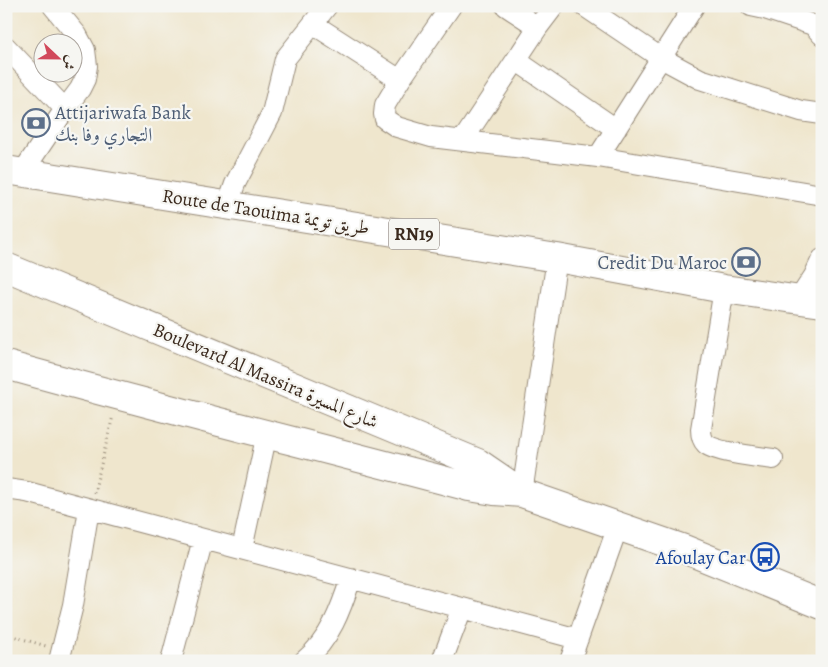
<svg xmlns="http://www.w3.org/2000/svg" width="828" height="667" viewBox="0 0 828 667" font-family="Alegreya,Amiri,serif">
  <rect width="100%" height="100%" fill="#f6f6f2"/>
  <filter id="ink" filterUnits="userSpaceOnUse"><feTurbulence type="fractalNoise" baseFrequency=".02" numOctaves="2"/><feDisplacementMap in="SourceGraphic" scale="10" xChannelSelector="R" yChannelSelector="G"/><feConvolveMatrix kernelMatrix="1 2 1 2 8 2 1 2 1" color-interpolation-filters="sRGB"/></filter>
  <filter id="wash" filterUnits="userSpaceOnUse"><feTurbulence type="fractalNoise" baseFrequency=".0096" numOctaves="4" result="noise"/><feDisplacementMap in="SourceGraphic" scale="20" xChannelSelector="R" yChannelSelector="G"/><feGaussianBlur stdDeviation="1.12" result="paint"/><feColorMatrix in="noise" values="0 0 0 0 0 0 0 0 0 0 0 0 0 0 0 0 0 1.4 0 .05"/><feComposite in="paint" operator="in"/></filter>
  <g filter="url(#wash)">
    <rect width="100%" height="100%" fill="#efe6cd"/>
  </g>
  <g filter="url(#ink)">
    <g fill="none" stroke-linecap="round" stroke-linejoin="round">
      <defs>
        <path id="street" d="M 451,6 L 400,80 L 385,105 L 384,114 L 385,119 L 397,127 L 431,137 L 598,157 L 822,195
          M 506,6 L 538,27
          M 584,6 L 661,58 L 700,79 L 801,111 L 822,114
          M 751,6 L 765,9 L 813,25 L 822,35
          M 313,24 L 400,80
          M 6,47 L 65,109
          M 517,61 L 616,129
          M 463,140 L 538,27 L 554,6
          M 598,157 L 694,6
          M 22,173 L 65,109 L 80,89 L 85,79 L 87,66 L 85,50 L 77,35 L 53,6
          M 228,204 L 235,184 L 272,113 L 285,59 L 327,6
          M 724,289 L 701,429 C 701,435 702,440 706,444 C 715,452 759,457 773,459
          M 799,299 L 814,276 L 822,259
          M 6,489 L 27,492 L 578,639
          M 522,493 L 557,258
          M 242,549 L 267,433
          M 59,661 L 73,605 L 89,509
          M 171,661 L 203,539
          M 304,661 C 330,640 341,609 351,578
          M 442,661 L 462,608
          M 570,661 L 618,526"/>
        <path id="secondary" d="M 6,267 L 478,463 L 522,493 L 684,549 L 822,605
          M 6,365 C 160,408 315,446 469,487 L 494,491 L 522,493"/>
        <path id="primary" d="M 6,170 L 557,258 L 724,289 L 822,303"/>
      </defs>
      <!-- street casing -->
      <use href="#street" stroke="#958876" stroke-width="22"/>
      <!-- secondary casing -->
      <use href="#secondary" stroke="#958876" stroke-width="30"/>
      <!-- primary casing -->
      <use href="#primary" stroke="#958876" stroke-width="30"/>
      <!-- path -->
      <path stroke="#958876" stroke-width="3" stroke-dasharray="1 4" stroke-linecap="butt" d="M 94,493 L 113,416
        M 6,634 L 46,646"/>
      <!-- street -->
      <use href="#street" stroke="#fff" stroke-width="20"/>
      <!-- secondary -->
      <use href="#secondary" stroke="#fff" stroke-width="28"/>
      <!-- primary -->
      <use href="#primary" stroke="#fff" stroke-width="28"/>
    </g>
  </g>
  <!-- icons -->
  <defs>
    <symbol id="bank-ring" viewBox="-11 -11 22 22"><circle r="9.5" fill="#f6f6f2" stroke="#5c6f8a" stroke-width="1.5"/><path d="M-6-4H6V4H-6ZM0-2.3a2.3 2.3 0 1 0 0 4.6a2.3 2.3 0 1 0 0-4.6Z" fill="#5c6f8a"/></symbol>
    <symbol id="bus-ring" viewBox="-11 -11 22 22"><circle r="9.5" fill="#f6f6f2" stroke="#1a4fb4" stroke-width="1.5"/><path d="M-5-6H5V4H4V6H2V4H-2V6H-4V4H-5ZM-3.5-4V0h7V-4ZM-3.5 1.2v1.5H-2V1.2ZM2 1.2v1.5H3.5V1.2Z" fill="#1a4fb4"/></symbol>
  </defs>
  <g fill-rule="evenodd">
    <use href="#bank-ring" x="20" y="107" width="32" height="32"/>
    <use href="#bank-ring" x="730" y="246" width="32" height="32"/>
    <use href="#bus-ring" x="749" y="541" width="32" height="32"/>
  </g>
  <g text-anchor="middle" stroke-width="4.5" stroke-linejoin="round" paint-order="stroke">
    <!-- shield labels -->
    <rect fill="#f6f6f2" stroke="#73675e" stroke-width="1" x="389" y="218.5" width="50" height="31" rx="4"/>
    <g font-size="18" font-weight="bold" fill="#3b2a1e">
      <text x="414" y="240">RN19</text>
    </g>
    <!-- service labels -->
    <g font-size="19" fill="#4e5e75" stroke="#f6f6f2" text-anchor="start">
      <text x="55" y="119">Attijariwafa Bank<tspan x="55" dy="22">التجاري وفا بنك</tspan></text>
      <text x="727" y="269" text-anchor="end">Credit Du Maroc</text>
    </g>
    <!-- street labels -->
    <g font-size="19" fill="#3b2a1e" stroke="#f6f6f2">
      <text transform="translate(266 211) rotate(9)" y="7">Route de Taouima طريق تويمة</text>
      <text transform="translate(266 375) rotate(23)" y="7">Boulevard Al Massira شارع المسيرة</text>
    </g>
    <!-- transit labels -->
    <g font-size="19" fill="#164399" stroke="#f6f6f2" text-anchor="end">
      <text x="746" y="564">Afoulay Car</text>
    </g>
  </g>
  <!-- margin -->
  <rect width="828" height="667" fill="none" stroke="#f6f6f2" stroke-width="25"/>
  <!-- north arrow -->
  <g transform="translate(58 58) rotate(112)"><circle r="24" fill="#f6f6f2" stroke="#aba49d"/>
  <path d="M0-4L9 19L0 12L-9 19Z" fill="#d1495b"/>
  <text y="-8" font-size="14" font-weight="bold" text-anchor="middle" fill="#3b2a1e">ش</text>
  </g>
</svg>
